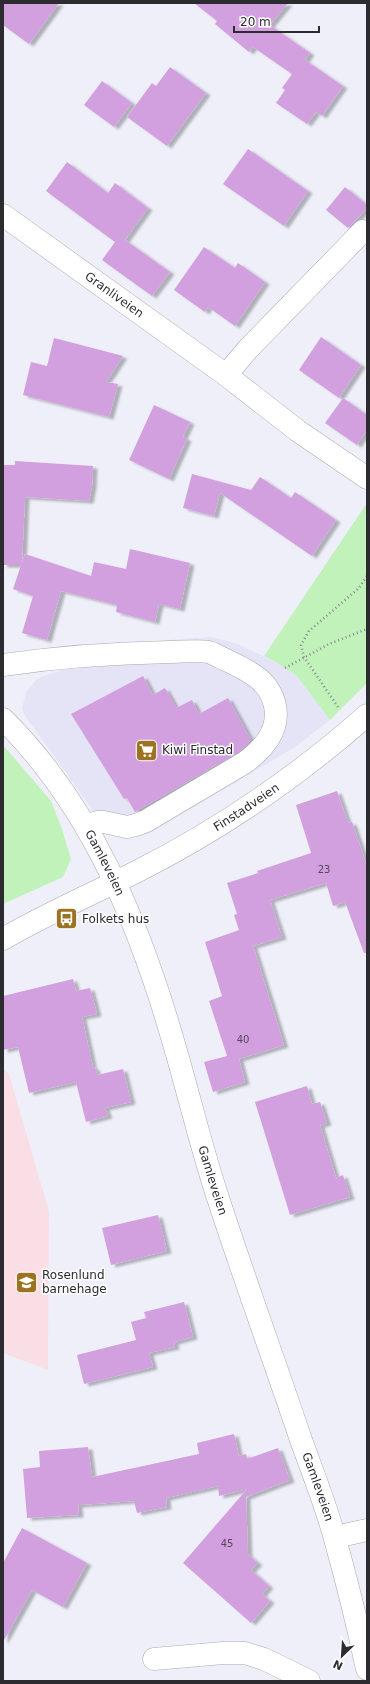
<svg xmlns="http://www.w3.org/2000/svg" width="370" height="1684" viewBox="0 0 370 1684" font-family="'DejaVu Sans',sans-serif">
  <defs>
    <filter id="shadow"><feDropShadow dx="4.5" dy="2.5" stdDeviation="1" flood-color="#0004"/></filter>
  </defs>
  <rect width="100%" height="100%" fill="#efeffa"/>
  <!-- built -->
  <path fill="#e4e4f6" d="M 212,637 L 235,643 L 276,662 L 296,675 L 330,720 L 295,747 L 149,834 L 136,836 L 97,816 L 26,717 L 22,709 L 26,692 L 37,679 L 47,675 L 69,668 L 131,662 L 128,643 Z"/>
  <!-- education -->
  <path fill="#f9dfe5" d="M 3,1069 L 9,1074 L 49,1211 L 48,1370 L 3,1353 Z"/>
  <!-- green -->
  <path fill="#c0f2b9" d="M 367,503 L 367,683 L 330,720 L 296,675 L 276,662 L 264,656 Z
    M 3,745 L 51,801 L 62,829 L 71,859 L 63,877 L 3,904 Z"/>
  <!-- building -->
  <path fill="#d2a0df" filter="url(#shadow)" d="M 3,3 L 59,3 L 29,44 L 3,25 Z
    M 194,3 L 288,3 L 270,25 L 310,53 L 305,60 L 343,86 L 322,116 L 316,112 L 307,124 L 276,103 L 285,90 L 282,88 L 292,74 L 253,47 L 249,52 L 215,24 L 217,21 Z
    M 170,67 L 206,93 L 167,146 L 127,117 L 152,83 L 156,86 Z
    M 102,81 L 132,103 L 114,127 L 84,105 Z
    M 248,149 L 308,191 L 284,226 L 223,184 Z
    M 67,162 L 108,193 L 115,183 L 148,208 L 125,240 L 170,272 L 152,296 L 102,260 L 115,242 L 46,191 Z
    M 345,187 L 367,205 L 367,208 L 348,228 L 326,210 Z
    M 204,247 L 235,268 L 238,263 L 265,282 L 235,326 L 208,307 L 205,312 L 174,290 Z
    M 321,337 L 361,365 L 339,398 L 299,370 Z
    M 54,338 L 123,356 L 106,382 L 118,384 L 109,417 L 23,395 L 31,362 L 47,366 Z
    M 343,398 L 367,415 L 367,430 L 357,445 L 325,423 Z
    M 154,405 L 190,422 L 183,437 L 187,439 L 169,479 L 129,460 Z
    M 15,461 L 93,466 L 92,486 L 89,501 L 25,497 L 22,563 L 25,554 L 91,576 L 94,562 L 126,569 L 130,549 L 190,563 L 180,609 L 159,604 L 155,622 L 116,612 L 117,605 L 61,591 L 47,640 L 22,633 L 33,596 L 13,589 L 21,565 L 3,565 L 3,465 L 15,465 Z
    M 192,474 L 251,490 L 260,477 L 291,498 L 295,492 L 336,520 L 312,556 L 220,493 L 214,516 L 183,508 Z
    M 143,676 L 153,695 L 165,688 L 176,708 L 192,700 L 199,714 L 228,698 L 251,740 L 237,753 L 135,812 L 127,798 L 124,799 L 71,714 Z
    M 337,791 L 348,823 L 352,822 L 367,866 L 367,953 L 364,953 L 345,902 L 333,906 L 326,883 L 270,900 L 282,937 L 253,946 L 284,1045 L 239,1059 L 245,1082 L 213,1092 L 204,1062 L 227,1056 L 209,1001 L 222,996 L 205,942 L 239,930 L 234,915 L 237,914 L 227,883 L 258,873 L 257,871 L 311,853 L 296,805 Z
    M 73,979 L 76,991 L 90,988 L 97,1014 L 82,1017 L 93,1068 L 95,1067 L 97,1075 L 123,1069 L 131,1102 L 105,1108 L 108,1116 L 86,1122 L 76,1082 L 29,1093 L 18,1047 L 3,1050 L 3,996 Z
    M 307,1086 L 312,1104 L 320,1102 L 327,1123 L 320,1125 L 336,1178 L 343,1175 L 350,1197 L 290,1215 L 255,1102 Z
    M 158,1215 L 167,1251 L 111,1265 L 102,1228 Z
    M 184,1302 L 193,1337 L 174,1342 L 175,1347 L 149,1353 L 153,1367 L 84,1384 L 77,1355 L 136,1340 L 131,1322 L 146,1318 L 144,1312 Z
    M 234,1434 L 239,1456 L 246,1454 L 247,1459 L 278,1448 L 290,1480 L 246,1497 L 248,1554 L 258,1563 L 251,1570 L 269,1586 L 262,1594 L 270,1601 L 251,1623 L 183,1563 L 247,1489 L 219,1496 L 218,1486 L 166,1498 L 167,1507 L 137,1513 L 134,1501 L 78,1505 L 79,1515 L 27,1518 L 23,1469 L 40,1467 L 39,1451 L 88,1447 L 92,1477 L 199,1454 L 197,1443 Z
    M 22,1528 L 87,1563 L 63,1607 L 32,1590 L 3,1642 L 3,1563 Z"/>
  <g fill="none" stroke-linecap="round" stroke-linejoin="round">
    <defs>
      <g id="minor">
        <path id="s1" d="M 3,215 L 226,375 L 298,431 L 367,478"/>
        <path d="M 226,375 L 248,349 L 363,231"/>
        <path d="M 3,665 C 58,657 114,653 170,652 C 181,652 199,650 209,652 C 215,654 221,658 226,660 C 247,670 270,680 275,706 C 280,731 263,749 244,763 L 146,821 L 136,825 L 127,827 L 104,822 L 97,822 L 87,828"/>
        <path id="s2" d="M 3,719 C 92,807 140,926 174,1044 C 189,1095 201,1147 218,1198 C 244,1278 273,1357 300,1437 C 312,1471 326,1505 335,1539 C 347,1582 358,1626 367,1669"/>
        <path id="s3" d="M 3,939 C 46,914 92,894 136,872 C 219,830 297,777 367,715"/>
        <path d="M 335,1537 L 367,1530"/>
        <path d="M 154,1659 L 223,1653 L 245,1653 L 264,1659 L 309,1681"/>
      </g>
    </defs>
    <!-- minor casing -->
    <use href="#minor" stroke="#a9a9b3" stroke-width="23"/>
    <!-- path -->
    <path stroke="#86868e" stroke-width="2.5" stroke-dasharray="1 3" stroke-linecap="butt" d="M 285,668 L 329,644 L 367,629
      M 338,707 L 304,657 L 301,645 L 309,631 L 359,588 L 367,576"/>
    <!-- minor -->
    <use href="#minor" stroke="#fff" stroke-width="22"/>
  </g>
  <!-- icons -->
  <defs>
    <symbol id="supermarket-square" viewBox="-11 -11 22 22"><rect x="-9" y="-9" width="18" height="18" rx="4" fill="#9d7321" stroke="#fefefe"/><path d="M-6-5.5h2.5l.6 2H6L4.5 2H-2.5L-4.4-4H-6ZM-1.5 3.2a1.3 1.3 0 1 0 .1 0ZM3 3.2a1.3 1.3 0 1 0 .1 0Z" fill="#fff"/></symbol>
    <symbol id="bus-square" viewBox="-11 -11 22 22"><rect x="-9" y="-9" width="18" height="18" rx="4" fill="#9d7321" stroke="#fefefe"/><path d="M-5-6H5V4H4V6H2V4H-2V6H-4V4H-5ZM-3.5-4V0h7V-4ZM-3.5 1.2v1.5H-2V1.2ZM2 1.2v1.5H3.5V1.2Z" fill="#fff"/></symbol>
    <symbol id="school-square" viewBox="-11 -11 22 22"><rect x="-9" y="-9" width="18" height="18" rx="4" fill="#9d7321" stroke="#fefefe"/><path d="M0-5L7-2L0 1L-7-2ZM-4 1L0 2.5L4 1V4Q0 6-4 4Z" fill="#fff"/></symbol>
  </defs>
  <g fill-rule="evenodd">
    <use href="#supermarket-square" x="134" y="738" width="25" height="25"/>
    <use href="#bus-square" x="54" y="906" width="25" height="25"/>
    <use href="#school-square" x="14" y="1270" width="25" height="25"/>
  </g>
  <g text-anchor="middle" stroke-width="3" stroke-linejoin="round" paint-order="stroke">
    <!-- number labels -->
    <g font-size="10" fill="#55485c">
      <text x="324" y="873">23</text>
      <text x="243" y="1043">40</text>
      <text x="227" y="1547">45</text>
    </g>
    <!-- street labels -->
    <g font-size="12" fill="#2b2b30" stroke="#fefefe">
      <text dy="4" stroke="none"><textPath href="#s1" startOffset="137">Granliveien</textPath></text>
      <text dy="4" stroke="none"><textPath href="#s3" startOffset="277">Finstadveien</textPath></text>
      <text dy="4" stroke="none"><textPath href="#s2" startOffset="177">Gamleveien</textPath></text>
      <text dy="4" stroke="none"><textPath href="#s2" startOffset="513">Gamleveien</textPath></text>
      <text dy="4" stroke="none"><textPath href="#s2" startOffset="837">Gamleveien</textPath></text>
    </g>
    <!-- poi labels -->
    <g font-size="12" fill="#2b2b30" stroke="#fefefe" text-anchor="start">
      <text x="162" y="754">Kiwi Finstad</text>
      <text x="82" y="923">Folkets hus</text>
      <text x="42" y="1279">Rosenlund<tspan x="42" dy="14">barnehage</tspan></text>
    </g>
  </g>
  <!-- border -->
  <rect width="370" height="1684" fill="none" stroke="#2b2b30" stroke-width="8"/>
  <!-- north arrow -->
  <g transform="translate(342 1656) rotate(205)" stroke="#fefefe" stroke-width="3" paint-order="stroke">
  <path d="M0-3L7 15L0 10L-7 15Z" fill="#2b2b30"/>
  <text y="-6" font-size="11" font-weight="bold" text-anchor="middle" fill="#2b2b30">N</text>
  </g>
  <!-- scale -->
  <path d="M234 26v6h85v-6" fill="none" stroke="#2b2b30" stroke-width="2"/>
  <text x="240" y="26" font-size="12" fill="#2b2b30" stroke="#fefefe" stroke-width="3" paint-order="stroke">20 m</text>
</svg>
